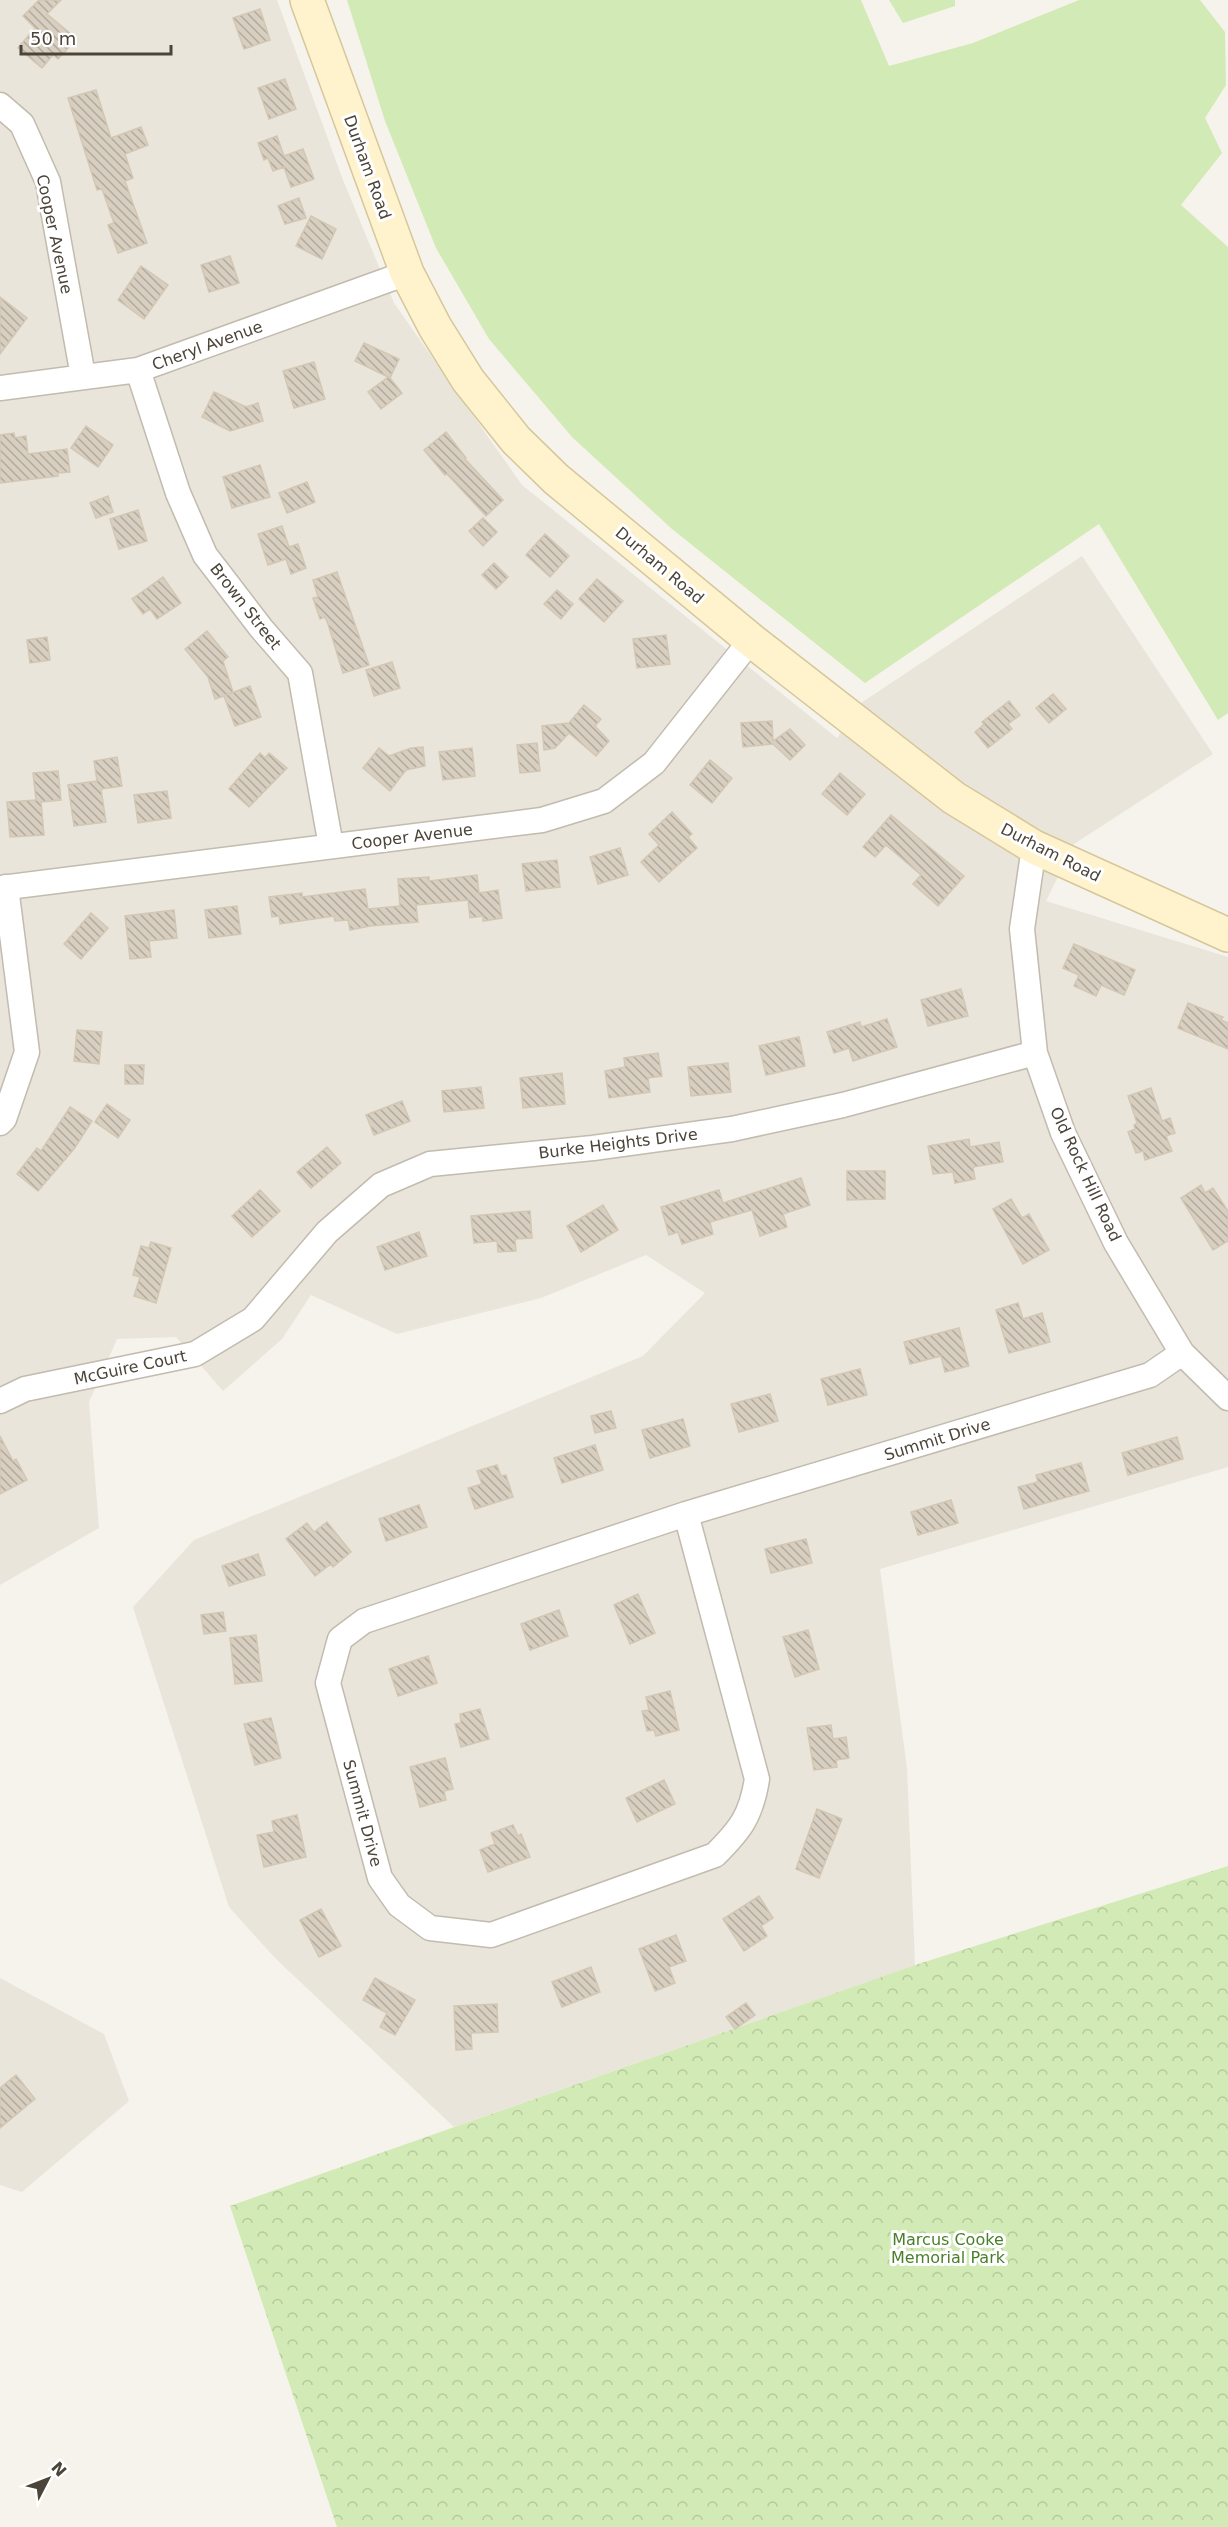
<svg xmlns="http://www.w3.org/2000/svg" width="1228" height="2527" viewBox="0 0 1228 2527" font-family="'DejaVu Sans',sans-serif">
  <defs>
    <pattern id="park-crowns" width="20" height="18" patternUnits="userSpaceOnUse" patternTransform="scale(1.5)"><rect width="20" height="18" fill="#d2eab5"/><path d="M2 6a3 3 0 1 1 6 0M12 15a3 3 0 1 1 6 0" fill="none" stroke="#b6ca9c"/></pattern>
    <pattern id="building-back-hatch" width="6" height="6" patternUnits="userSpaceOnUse" patternTransform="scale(1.5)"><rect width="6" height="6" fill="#d8cfc1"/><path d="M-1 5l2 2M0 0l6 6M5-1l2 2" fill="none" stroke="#b1aa9e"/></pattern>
  </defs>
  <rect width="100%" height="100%" fill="#f6f3ec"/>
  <!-- residential -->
  <path fill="#eae5da" d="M 0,0 L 277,0 L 343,180 L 394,303 L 522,485 L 837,738 L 861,703 L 1082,556 L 1213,754 L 1074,844 L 1046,901 L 1228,957 L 1228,1467 L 880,1569 L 907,1768 L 915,1965 L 454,2127 L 275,1958 L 229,1907 L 133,1607 L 194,1540 L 643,1356 L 705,1293 L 646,1255 L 541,1298 L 397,1334 L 311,1295 L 282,1339 L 223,1391 L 176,1337 L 117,1339 L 89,1402 L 99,1528 L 0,1585 Z
    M 0,1978 L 104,2034 L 129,2101 L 22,2192 L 0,2185 Z"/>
  <!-- grass -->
  <path fill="#d2eab5" d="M 347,0 L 861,0 L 889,66 L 973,43 L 1079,0 L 1200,0 L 1225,32 L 1226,85 L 1205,118 L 1222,153 L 1181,205 L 1228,247 L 1228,713 L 1218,720 L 1099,524 L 865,683 L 672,529 L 572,437 L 489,339 L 436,248 L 385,121 Z
    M 889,0 L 955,0 L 955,6 L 903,23 Z"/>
  <!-- park -->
  <path fill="url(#park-crowns)" d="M 1228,1866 L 1228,2527 L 337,2527 L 230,2206 L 915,1965 Z"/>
  <!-- building -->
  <path fill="url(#building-back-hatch)" stroke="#d3c7b4" stroke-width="1.5" d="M 39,0 L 61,0 L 47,14 L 71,34 L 65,40 L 71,45 L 58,59 L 53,55 L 42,68 L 18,48 L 35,28 L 23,16 Z
    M 260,9 L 270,40 L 244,49 L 233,18 Z
    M 285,79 L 296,109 L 269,119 L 258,88 Z
    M 96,90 L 111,138 L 141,127 L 148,145 L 125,154 L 133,178 L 125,181 L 147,243 L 118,253 L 108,225 L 114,223 L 102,189 L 97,190 L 68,98 Z
    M 277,136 L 284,156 L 303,149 L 314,179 L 291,187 L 284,167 L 273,171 L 268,158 L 264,160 L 258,143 Z
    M 299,198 L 306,218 L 285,224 L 278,206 Z
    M 311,216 L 336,229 L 322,259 L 296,246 Z
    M 230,256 L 239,283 L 209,292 L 201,265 Z
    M 141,266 L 168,285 L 144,319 L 118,300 Z
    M 0,297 L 27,318 L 0,354 Z
    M 364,343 L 399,359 L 390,378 L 402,393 L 381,409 L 368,392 L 388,377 L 355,361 Z
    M 314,362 L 325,399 L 294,408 L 283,371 Z
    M 214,392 L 246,407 L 258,403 L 263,421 L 230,431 L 202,417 Z
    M 86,426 L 113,445 L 98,467 L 71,448 Z
    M 446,432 L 466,458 L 465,459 L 503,500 L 486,516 L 447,474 L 445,475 L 424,450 Z
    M 14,433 L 15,438 L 26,436 L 28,454 L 67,449 L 70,472 L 58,473 L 58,476 L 0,483 L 0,435 Z
    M 260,465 L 270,497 L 232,508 L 223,477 Z
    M 307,482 L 315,502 L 287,513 L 279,493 Z
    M 108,496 L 113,512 L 96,518 L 90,503 Z
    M 138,510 L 147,541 L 119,549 L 110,519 Z
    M 483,518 L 497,532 L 483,546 L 469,531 Z
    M 282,526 L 289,547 L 298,544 L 306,568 L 291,574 L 286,559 L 268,565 L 258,534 Z
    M 545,534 L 569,556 L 550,577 L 526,555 Z
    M 494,563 L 508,577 L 496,589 L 482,575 Z
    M 337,572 L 369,665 L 343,673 L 328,624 L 325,617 L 320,619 L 313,598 L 318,597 L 313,580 Z
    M 163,577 L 181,603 L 157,619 L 150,609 L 143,614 L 132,599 Z
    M 597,579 L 623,601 L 604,622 L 579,599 Z
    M 557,590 L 573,604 L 561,619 L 544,604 Z
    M 207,631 L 228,657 L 223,661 L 233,692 L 226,695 L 250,686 L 261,717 L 235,726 L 224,696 L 215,699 L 208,677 L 185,649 Z
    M 666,635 L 670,664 L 637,668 L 633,639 Z
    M 47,637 L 50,660 L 30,663 L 27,640 Z
    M 392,662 L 400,688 L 374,696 L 366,670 Z
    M 1053,694 L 1066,709 L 1049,723 L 1036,708 Z
    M 1009,701 L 1020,715 L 1008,724 L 1012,729 L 988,748 L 975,732 L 984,724 L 982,722 Z
    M 584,705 L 601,719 L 595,726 L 609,741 L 596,756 L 569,733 L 555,748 L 544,750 L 542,726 L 569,723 Z
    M 772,721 L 773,741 L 790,729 L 805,745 L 790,760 L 773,744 L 743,747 L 741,723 Z
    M 537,743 L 540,771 L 520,773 L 517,745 Z
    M 423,747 L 425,766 L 406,770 L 390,791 L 363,768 L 379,748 L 389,756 L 411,748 Z
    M 472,748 L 475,776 L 443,780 L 439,752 Z
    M 260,753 L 265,758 L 269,753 L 287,768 L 249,807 L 229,789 Z
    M 117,757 L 122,786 L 101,789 L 106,822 L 74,826 L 68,785 L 97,781 L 94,761 Z
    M 710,760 L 732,778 L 712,803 L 690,785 Z
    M 58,771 L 61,800 L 41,802 L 44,835 L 10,837 L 7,802 L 36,800 L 33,773 Z
    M 840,773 L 865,794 L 847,815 L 822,794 Z
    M 167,791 L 171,818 L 138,823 L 134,795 Z
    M 672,812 L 692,834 L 688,837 L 697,848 L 659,882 L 641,862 L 659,845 L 649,834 Z
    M 891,815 L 964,876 L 938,906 L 913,884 L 921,875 L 886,845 L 875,857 L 863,847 Z
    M 620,848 L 628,875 L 598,884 L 590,857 Z
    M 557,860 L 560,887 L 526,891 L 522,864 Z
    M 477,875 L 479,893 L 498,890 L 502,918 L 483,921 L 483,916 L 470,918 L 468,900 L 416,905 L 418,922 L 370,926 L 350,930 L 348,920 L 335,921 L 334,916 L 280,924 L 279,916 L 272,917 L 269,897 L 302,893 L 302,897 L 365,889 L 368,909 L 400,906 L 398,879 L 429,877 L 429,881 Z
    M 237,906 L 241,934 L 209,938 L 205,910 Z
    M 174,910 L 177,938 L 149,941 L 151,957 L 130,959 L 125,916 Z
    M 91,913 L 108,928 L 81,959 L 64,944 Z
    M 1074,944 L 1135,970 L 1124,995 L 1101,985 L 1096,996 L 1074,986 L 1079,975 L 1063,968 Z
    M 961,989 L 968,1016 L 928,1026 L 921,1000 Z
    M 1188,1003 L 1223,1017 L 1221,1020 L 1228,1023 L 1228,1049 L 1178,1028 Z
    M 887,1019 L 897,1047 L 853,1061 L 849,1048 L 834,1053 L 827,1032 L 860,1022 L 861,1027 Z
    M 77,1030 L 102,1032 L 99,1064 L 74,1061 Z
    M 799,1037 L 805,1066 L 766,1075 L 759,1046 Z
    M 658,1053 L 662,1076 L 648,1078 L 650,1092 L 609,1098 L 605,1071 L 625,1067 L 624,1058 Z
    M 728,1063 L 731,1092 L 691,1096 L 688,1067 Z
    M 125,1065 L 144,1065 L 143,1084 L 125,1084 Z
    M 562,1073 L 565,1104 L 523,1108 L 520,1078 Z
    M 481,1087 L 484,1108 L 444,1112 L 442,1091 Z
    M 1151,1088 L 1162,1121 L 1170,1118 L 1175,1133 L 1166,1136 L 1172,1151 L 1145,1160 L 1143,1151 L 1136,1153 L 1128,1132 L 1135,1129 L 1134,1125 L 1137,1123 L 1128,1096 Z
    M 402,1101 L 410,1121 L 374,1135 L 366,1115 Z
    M 107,1104 L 130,1120 L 118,1138 L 95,1122 Z
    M 70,1107 L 92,1121 L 74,1149 L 38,1191 L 17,1174 L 37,1148 L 41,1151 Z
    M 969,1139 L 970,1147 L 999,1142 L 1003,1162 L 973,1167 L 975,1179 L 955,1183 L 953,1172 L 933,1174 L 928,1146 Z
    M 327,1147 L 341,1163 L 311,1188 L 297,1172 Z
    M 847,1171 L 885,1171 L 885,1199 L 847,1200 Z
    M 801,1178 L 810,1205 L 783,1214 L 787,1227 L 760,1236 L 752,1210 L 710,1222 L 713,1234 L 682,1244 L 678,1232 L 669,1235 L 661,1207 L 719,1190 L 723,1203 Z
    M 1201,1185 L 1205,1193 L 1213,1188 L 1228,1211 L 1228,1241 L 1213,1250 L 1181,1198 Z
    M 260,1190 L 280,1211 L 252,1237 L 232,1216 Z
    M 1011,1199 L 1022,1218 L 1029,1214 L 1049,1250 L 1023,1264 L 993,1209 Z
    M 603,1205 L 618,1230 L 581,1252 L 567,1226 Z
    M 530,1211 L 532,1238 L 515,1239 L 516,1251 L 498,1252 L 497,1241 L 474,1243 L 471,1216 Z
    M 419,1232 L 427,1256 L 385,1270 L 377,1247 Z
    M 151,1242 L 171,1248 L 156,1303 L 134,1296 L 140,1277 L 133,1275 L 141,1246 L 149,1248 Z
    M 1018,1303 L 1023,1319 L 1042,1313 L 1050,1342 L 1009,1353 L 996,1310 Z
    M 959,1328 L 969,1366 L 945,1372 L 941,1356 L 910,1364 L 904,1342 Z
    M 860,1369 L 867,1395 L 828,1405 L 821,1379 Z
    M 770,1394 L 778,1421 L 739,1432 L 731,1404 Z
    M 611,1411 L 616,1428 L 595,1433 L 591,1416 Z
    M 683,1419 L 690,1446 L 650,1458 L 642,1430 Z
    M 0,1436 L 13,1461 L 16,1459 L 27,1480 L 0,1494 Z
    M 1177,1437 L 1183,1459 L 1128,1475 L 1122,1453 Z
    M 595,1445 L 603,1470 L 562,1483 L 554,1458 Z
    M 1081,1463 L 1089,1491 L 1024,1509 L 1018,1487 L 1038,1482 L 1036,1475 Z
    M 497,1465 L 501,1476 L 506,1475 L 513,1497 L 475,1509 L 468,1488 L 482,1484 L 477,1471 Z
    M 951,1500 L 958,1523 L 918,1535 L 911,1512 Z
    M 419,1505 L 427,1527 L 386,1541 L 379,1519 Z
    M 327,1522 L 351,1552 L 333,1567 L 331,1564 L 315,1576 L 286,1539 L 307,1523 L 314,1532 Z
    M 806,1539 L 812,1563 L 771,1573 L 765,1549 Z
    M 258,1554 L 265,1575 L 229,1586 L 222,1566 Z
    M 638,1594 L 655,1633 L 630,1644 L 614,1605 Z
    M 559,1610 L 568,1636 L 530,1650 L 521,1624 Z
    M 223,1612 L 226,1631 L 204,1634 L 201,1615 Z
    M 808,1630 L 819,1669 L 795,1677 L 783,1637 Z
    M 256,1635 L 262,1681 L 235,1684 L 230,1638 Z
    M 428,1656 L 437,1683 L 398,1696 L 389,1669 Z
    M 670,1691 L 679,1730 L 656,1736 L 654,1730 L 647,1731 L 642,1711 L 649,1710 L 646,1697 Z
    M 480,1709 L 489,1739 L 461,1747 L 455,1724 L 461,1723 L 460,1714 Z
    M 271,1718 L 281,1758 L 255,1765 L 244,1724 Z
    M 831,1725 L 833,1739 L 846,1737 L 849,1758 L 836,1760 L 837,1767 L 814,1770 L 807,1728 Z
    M 445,1758 L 453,1789 L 444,1791 L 446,1800 L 420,1807 L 410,1767 Z
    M 664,1780 L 675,1804 L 637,1822 L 626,1798 Z
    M 817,1809 L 842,1819 L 819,1878 L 796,1869 Z
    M 297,1815 L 306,1857 L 264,1867 L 257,1835 L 274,1832 L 272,1821 Z
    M 513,1825 L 518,1836 L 521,1834 L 530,1857 L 488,1872 L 480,1850 L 495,1844 L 491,1833 Z
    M 759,1896 L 773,1918 L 761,1926 L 767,1936 L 744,1951 L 723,1919 Z
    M 321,1909 L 341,1946 L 319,1957 L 300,1920 Z
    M 676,1935 L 686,1961 L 669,1967 L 675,1983 L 655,1991 L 639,1949 Z
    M 591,1967 L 600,1992 L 562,2007 L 552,1982 Z
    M 375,1978 L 415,2000 L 395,2035 L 380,2027 L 387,2013 L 363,2000 Z
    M 746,2003 L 755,2015 L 735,2029 L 726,2017 Z
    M 497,2004 L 498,2032 L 471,2033 L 472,2049 L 456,2050 L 454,2006 Z
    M 16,2075 L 35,2099 L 0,2128 L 0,2088 Z"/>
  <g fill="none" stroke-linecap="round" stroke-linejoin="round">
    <defs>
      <path id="minor" d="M 0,105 L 22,124 L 48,182 L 83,376
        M 138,370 L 178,493 L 205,555 L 261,628 L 300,673 L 331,846
        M 0,388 L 138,370 L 407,273
        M 1034,847 L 1022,929 L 1035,1053 L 1063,1133 L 1116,1243 L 1182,1353 L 1228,1398
        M 0,888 L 542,820 L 604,801 L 654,763 L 751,640
        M 0,1123 L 4,1119 L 27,1052 L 6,887
        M 0,1401 L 25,1389 L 195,1354 L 253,1319 L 327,1232 L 381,1185 L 430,1164 L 593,1148 L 732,1129 L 843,1105 L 1035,1053
        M 686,1514 L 757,1779 C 751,1816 741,1829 715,1855 L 491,1935 L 430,1928 L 399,1905 L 380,1878 L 328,1683 L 340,1639 L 364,1621 Z
        M 686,1514 L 1150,1375 L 1182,1353"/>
      <path id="secondary" d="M 307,0 L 407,273 L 435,327 L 468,380 L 516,440 L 556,479 L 751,640 L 954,798 L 1034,847 L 1228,935"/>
    </defs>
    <!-- minor casing -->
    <use href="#minor" stroke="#c2bbae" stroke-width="27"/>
    <!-- secondary casing -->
    <use href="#secondary" stroke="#d6c79b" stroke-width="36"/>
    <!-- minor -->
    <use href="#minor" stroke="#fff" stroke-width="24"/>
    <!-- secondary -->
    <use href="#secondary" stroke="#fff3cd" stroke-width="33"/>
  </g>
  <g text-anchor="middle" stroke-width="6" stroke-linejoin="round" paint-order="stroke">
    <!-- street labels -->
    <g font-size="16" fill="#4b4439" stroke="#fff">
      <text transform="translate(368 167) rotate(70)" y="6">Durham Road</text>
      <text transform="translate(55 234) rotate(78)" y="6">Cooper Avenue</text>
      <text transform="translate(207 345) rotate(-20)" y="6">Cheryl Avenue</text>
      <text transform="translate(660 565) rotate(40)" y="6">Durham Road</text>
      <text transform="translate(246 606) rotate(52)" y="6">Brown Street</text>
      <text transform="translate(412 836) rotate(-7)" y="6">Cooper Avenue</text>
      <text transform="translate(1051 852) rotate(27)" y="6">Durham Road</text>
      <text transform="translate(618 1143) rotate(-7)" y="6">Burke Heights Drive</text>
      <text transform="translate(1086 1174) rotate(65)" y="6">Old Rock Hill Road</text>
      <text transform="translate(130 1367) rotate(-12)" y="6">McGuire Court</text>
      <text transform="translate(937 1439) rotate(-17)" y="6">Summit Drive</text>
      <text transform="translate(363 1813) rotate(75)" y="6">Summit Drive</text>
    </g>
    <!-- park labels -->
    <g font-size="16" fill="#4a7f2a" stroke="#fff">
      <text x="948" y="2245">Marcus Cooke<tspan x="948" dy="18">Memorial Park</tspan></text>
    </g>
  </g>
  <!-- north arrow -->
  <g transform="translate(48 2479) rotate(48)" stroke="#ffffff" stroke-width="4.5" paint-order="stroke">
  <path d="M0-4.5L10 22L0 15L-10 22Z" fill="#4b4439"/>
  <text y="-9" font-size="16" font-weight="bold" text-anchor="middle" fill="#4b4439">N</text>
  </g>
  <!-- scale -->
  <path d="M21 45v9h150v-9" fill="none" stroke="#4b4439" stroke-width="3"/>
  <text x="30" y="45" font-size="18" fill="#4b4439" stroke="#ffffff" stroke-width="4.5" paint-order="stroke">50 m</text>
</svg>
